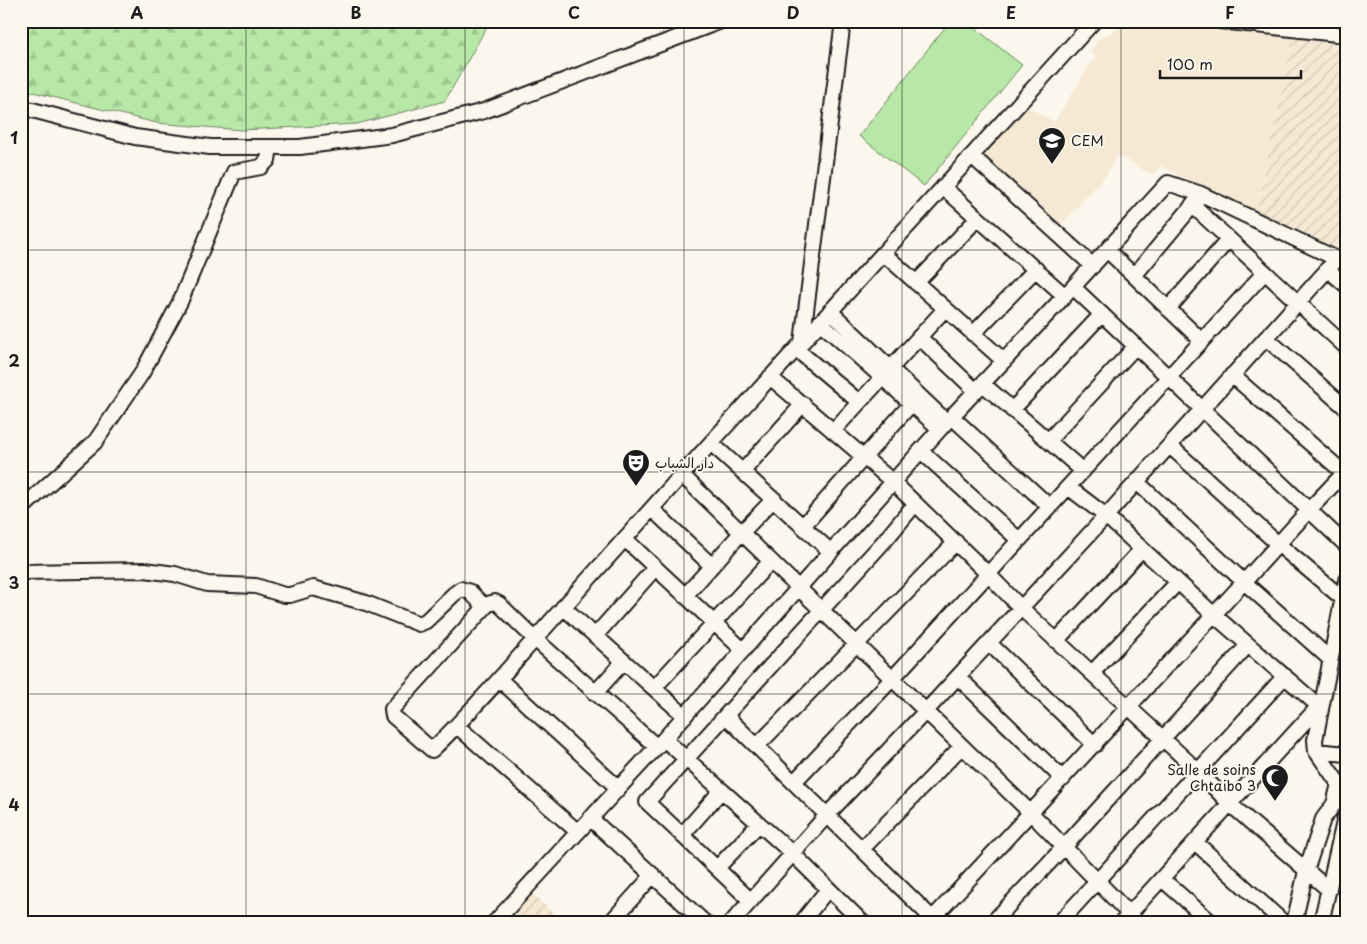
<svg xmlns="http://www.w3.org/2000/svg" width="1367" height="944" viewBox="0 0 1367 944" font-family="'Playpen Sans','Playpen Sans Arabic',sans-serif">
  <defs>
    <pattern id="industrial-furrows" width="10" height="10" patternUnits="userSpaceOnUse" patternTransform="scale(1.25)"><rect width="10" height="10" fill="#f6e9d4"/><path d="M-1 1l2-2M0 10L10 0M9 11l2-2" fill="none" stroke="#d2c7b5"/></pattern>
    <pattern id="forest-firs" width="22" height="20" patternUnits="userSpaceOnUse" patternTransform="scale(1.25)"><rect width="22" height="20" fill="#b8e8a7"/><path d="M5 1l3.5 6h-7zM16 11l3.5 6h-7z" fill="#9ec68f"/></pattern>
  </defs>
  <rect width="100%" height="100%" fill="#fbf7ec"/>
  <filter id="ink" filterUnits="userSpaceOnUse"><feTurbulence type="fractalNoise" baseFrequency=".02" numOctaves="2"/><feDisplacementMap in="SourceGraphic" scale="10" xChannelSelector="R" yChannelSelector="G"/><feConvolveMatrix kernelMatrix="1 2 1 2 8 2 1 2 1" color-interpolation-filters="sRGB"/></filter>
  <g filter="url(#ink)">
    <!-- built -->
    <path fill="#f6e9d4" d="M 1113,21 L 1346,21 L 1346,45 L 1293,39 L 1256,212 L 1160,166 L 1153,175 L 1117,155 L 1107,174 L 1060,226 L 981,156 L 1027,106 L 1054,122 L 1096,56 L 1090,53 L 1099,38 L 1111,33 L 1126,24 Z"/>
    <!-- industrial -->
    <path fill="url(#industrial-furrows)" d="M 1293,38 L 1346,45 L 1346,255 L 1256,212 Z
      M 524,886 L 563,923 L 488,923 Z"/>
    <!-- grass -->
    <path fill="#b8e8a7" stroke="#6a8262" d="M 950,21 L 966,21 L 1022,65 L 924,186 L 859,136 Z"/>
    <!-- forest -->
    <path fill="url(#forest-firs)" stroke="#6a8262" d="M 21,21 L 490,21 L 445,101 L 357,124 L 241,130 L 156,123 L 21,89 Z"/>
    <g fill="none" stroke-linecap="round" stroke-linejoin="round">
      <defs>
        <path id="minor" d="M 1220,21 L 1346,35
          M 21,107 L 135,137 L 210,147 L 300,147 L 392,135 L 484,111 L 721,21
          M 972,156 L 1093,266
          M 943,187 L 1065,296
          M 1192,205 L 1346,347
          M 1107,250 L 1202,341
          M 883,253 L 1004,361
          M 1327,269 L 1346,285
          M 1134,276 L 1198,199
          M 916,283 L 978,218
          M 1073,287 L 1346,545
          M 1168,309 L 1229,239
          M 830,311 L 947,422
          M 820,322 L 940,429
          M 973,334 L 1036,269
          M 919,337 L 976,391
          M 1266,338 L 1346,408
          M 802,342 L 843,21
          M 796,349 L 859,402
          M 1232,375 L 1344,473
          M 770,377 L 893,482 L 988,574 L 1021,608 L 1198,771 L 1230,804 L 1329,890
          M 983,384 L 1083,471
          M 1012,410 L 1102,314
          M 952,417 L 1050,507
          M 833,431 L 945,309
          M 1048,441 L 1136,346
          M 711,443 L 831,552
          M 1170,446 L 1278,544 L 1342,598
          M 921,451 L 1019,540
          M 743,471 L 803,404
          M 682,475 L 1031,813 L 1138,923
          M 1137,482 L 1244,582 L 1330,659
          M 1068,487 L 1106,516 L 1214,615 L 1321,708
          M 21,509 L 95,442 L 142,373 L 180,302 L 234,172 L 261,167 L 268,160 L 270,147
          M 652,509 L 712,566
          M 803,526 L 912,403
          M 625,539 L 743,650
          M 21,572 L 145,570 L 175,574 L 207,584 L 256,586 L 284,595 L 290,595 L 313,588 L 366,603 L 419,624 L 426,621 L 454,594 L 461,589 L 470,592 L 485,607
          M 685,596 L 741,533 L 774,499
          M 563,607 L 685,716
          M 595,636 L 655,568
          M 1056,641 L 1142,549
          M 989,643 L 1095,745
          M 1092,673 L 1178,582
          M 958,677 L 1063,779
          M 499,679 L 618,788
          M 654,688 L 771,561
          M 595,693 L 624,661
          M 726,716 L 937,923
          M 457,726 L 578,832 L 494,923
          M 664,739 L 792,853 L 863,923
          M 757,746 L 956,542
          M 657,747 L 535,639 L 499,604 L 495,602 L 488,604 L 392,709 L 393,716 L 432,750 C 471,713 506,671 543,630 C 591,576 640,522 688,468 C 823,318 959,170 1094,21
          M 1316,751 L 1346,754
          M 794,782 L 892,679 L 1265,272
          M 721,791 L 682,835 L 751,901
          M 590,818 L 705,923
          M 578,832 L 664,739 L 940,429 L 1073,287 L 1168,183 L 1201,194 L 1337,259 L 1346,261
          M 682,835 L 647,802 L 887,538 L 915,504
          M 1195,842 L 1284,923
          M 862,849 L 962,746
          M 717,868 L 759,824
          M 1162,879 L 1212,923
          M 933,918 L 1244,582 L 1309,510 L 1346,471
          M 610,923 L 653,875
          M 731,923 L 827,815 L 926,711 L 1106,516 L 1337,259
          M 801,923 L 828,889
          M 992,923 L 1064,847 L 1248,645
          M 1059,923 L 1285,676
          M 1121,923 L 1319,706
          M 1294,923 L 1306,871 L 1323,819 L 1334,804 L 1339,784 L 1316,751 L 1315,740 L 1346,581
          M 1321,923 L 1346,813"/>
      </defs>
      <!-- minor casing -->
      <use href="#minor" stroke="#1c1c1c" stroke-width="18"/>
      <!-- minor -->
      <use href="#minor" stroke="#fbf7ec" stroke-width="14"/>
    </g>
  </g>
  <!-- grid -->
  <path fill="none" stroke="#1c1c1c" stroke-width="1" stroke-opacity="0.55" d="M 246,21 L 246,923M 465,21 L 465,923M 684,21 L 684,923M 902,21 L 902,923M 1121,21 L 1121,923M 21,250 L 1346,250M 21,472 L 1346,472M 21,694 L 1346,694"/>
  <!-- icons -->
  <defs>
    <symbol id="school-pin" viewBox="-11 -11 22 30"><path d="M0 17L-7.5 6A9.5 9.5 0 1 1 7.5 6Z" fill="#1c1c1c" stroke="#fbf7ec"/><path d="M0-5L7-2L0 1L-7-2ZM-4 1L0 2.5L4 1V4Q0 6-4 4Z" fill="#fff"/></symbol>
    <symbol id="theatre-pin" viewBox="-11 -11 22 30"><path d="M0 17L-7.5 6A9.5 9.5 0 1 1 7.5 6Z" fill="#1c1c1c" stroke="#fbf7ec"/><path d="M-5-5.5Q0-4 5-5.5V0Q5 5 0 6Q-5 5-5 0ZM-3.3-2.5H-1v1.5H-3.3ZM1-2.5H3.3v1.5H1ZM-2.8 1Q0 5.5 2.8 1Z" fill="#fff"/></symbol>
    <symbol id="mosque-pin" viewBox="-11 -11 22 30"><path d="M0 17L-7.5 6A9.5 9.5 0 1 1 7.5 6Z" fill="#1c1c1c" stroke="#fbf7ec"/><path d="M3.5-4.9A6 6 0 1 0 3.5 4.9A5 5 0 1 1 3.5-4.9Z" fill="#fff"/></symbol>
  </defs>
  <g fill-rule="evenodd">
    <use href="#school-pin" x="1036" y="125" width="32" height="43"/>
    <use href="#theatre-pin" x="620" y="447" width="32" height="43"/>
    <use href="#mosque-pin" x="1259" y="762" width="32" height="43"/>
  </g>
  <g text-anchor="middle" stroke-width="4" stroke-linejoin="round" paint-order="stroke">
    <!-- poi labels -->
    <g font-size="14" fill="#1c1c1c" stroke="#fbf7ec" text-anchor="start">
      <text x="1071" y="146">CEM</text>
      <text x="655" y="468">دار الشباب</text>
      <text x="1256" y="775" text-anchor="end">Salle de soins<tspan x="1256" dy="16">Chtaibo 3</tspan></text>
    </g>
  </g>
  <!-- margin -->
  <rect width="1367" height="944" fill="none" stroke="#fbf7ec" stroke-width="55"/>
  <!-- scale -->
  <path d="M1160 70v8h141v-8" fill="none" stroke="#1c1c1c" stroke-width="2.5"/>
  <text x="1167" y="70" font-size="15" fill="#1c1c1c" stroke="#fbf7ec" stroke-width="4" paint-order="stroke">100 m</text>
  <rect x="28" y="28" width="1312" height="888" fill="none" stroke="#1c1c1c" stroke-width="2"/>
  <g font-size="16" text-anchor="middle" font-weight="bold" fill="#1c1c1c">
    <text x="137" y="19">A</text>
    <text x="356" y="19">B</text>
    <text x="574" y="19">C</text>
    <text x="793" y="19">D</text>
    <text x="1011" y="19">E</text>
    <text x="1230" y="19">F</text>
    <text x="14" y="144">1</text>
    <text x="14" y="367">2</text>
    <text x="14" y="589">3</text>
    <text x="14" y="811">4</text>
  </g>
</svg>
